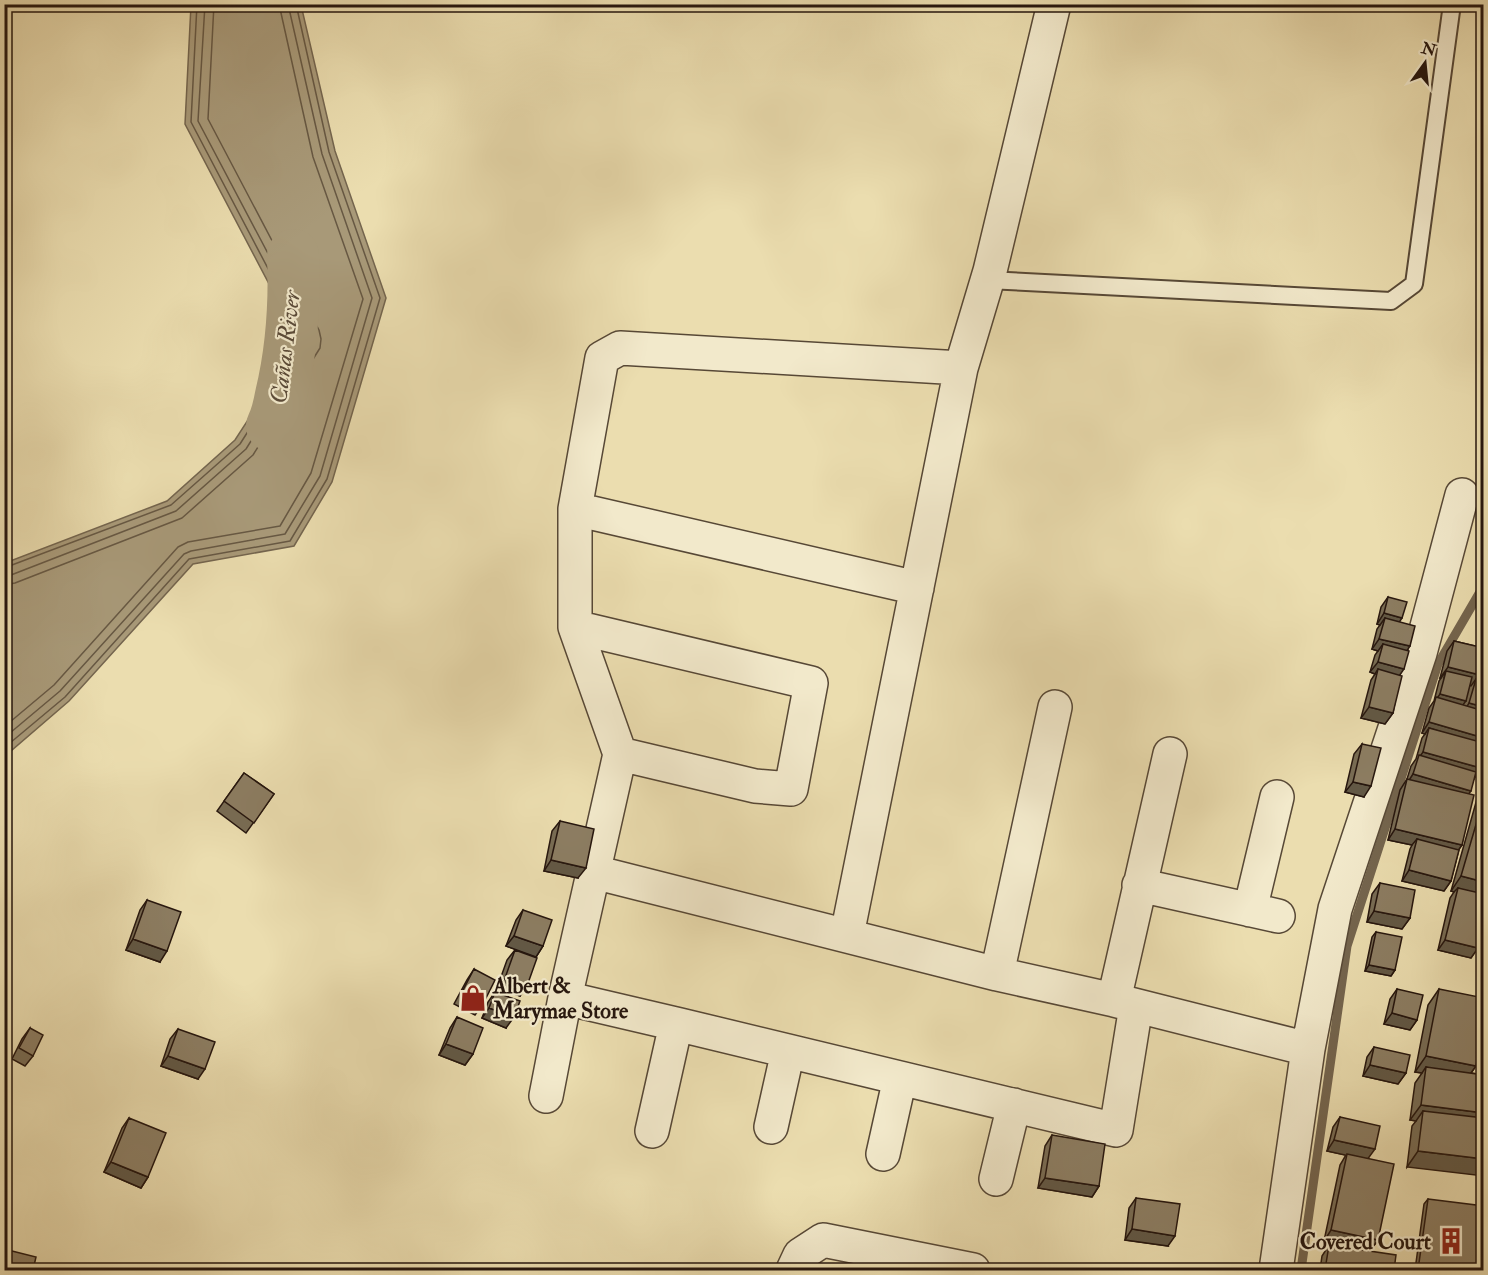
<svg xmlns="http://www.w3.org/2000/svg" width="1488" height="1275" viewBox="0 0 1488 1275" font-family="'IM FELL Double Pica',serif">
  <rect width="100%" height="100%" fill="#ebddaf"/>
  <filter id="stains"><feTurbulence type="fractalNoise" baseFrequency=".00333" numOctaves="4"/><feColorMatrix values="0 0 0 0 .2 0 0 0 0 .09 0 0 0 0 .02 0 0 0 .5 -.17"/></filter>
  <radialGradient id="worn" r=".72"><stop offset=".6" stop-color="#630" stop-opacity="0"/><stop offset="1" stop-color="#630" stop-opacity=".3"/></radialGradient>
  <!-- water -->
  <path fill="#a89978" stroke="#74654e" stroke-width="1.5" d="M 191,5 L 301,5 L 335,151 L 386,298 L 332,482 L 294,546 L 193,564 L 69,701 L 5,756 L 5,563 L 167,501 L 235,440 L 299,341 L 185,124 Z"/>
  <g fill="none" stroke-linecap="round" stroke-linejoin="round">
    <!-- shore -->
    <path stroke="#675843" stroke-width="1.5" d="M 4,568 L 171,505 L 240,444 L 304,343 L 304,337 L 191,122 L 197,4
      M 4,576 L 11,575 L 176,511 L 246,449 L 311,345 L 310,333 L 198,121 L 205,4
      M 4,585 L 15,583 L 182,518 L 253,455 L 320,348 L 321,339 L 319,330 L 208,119 L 214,4
      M 4,727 L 54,685 L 178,547 L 188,542 L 280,526 L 311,473 L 363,299 L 313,157 L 279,4
      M 4,738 L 60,691 L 184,554 L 191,551 L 285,534 L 320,476 L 372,298 L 322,154 L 288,4
      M 4,748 L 65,697 L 189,559 L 290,541 L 327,479 L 380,298 L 329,152 L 296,4"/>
    <!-- stream -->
    <path stroke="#74654e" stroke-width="9" d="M 1301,1270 L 1347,946 L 1438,664 L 1484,585"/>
    <!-- river -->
    <path stroke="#a89978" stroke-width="52" d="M 272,426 C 277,416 279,406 281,395 C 292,349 295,302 293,255"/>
    <defs>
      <path id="lane" d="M 987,280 L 1391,301 L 1414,284 L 1452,4"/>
      <path id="street" d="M 575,509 L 917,588
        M 575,627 L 811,683 L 791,789 L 755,786 L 620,754
        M 594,872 L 997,974 L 1114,1000 L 1308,1049
        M 1139,885 L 1278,916
        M 1250,910 L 1277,797
        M 847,935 L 961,368 L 990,271 L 1054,4
        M 997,974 L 1055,707
        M 1114,1000 L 1170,754
        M 676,1024 L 565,998 L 620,754 L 575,627 L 575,509 L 602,358 L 620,348 L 961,368
        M 546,1096 L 565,998
        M 771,1127 L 788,1051
        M 652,1131 L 676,1024 L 1116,1130 L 1136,1006
        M 883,1154 L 900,1078
        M 996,1179 L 1014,1105
        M 793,1270 L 800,1255 L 823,1240 L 973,1270
        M 1276,1270 L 1308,1049 L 1335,909 L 1420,653 L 1462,495"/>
    </defs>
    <!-- lane casing -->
    <use href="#lane" stroke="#574836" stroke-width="20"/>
    <!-- street casing -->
    <use href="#street" stroke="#574836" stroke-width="36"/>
    <!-- lane -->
    <use href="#lane" stroke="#f2e9cb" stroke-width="16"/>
    <!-- street -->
    <use href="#street" stroke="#f2e9cb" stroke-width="33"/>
  </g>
  <!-- wall -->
  <path fill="#786c54" stroke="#26160e" stroke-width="1.5" d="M 1388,597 L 1399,622 L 1408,650 L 1400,675 L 1393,713 L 1385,724 L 1361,718 L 1371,680 L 1375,674 L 1370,672 L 1375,655 L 1378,651 L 1372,649 L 1377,629 L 1380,625 L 1377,624 L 1381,607 Z
    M 1484,600 L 1484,619 L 1478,618 Z
    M 1454,641 L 1484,648 L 1481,768 L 1474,778 L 1469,794 L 1462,845 L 1459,849 L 1451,881 L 1444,891 L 1402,881 L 1410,849 L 1412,845 L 1388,840 L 1400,790 L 1407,779 L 1411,766 L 1416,759 L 1422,738 L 1425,734 L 1422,733 L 1429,708 L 1434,701 L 1439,681 L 1441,678 L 1440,678 L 1447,651 Z
    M 1362,744 L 1364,797 L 1345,792 L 1354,754 Z
    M 244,773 L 274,794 L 246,833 L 217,811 Z
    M 1484,774 L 1484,924 L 1478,948 L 1471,958 L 1438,950 L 1450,898 L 1454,892 L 1451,891 Z
    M 560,821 L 578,878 L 544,871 L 552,831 Z
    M 1380,883 L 1410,918 L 1402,929 L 1367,922 L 1372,894 Z
    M 147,900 L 160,962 L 126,950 L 140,910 Z
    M 523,910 L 543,946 L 536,957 L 506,946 L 516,920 Z
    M 1376,932 L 1395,970 L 1391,976 L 1365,971 L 1372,937 Z
    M 515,950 L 520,996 L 497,988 L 507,960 Z
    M 474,969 L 483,1004 L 475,1015 L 454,1004 L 467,980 Z
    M 1397,989 L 1417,1020 L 1410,1030 L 1384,1024 L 1390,999 Z
    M 1439,989 L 1476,1066 L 1471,1073 L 1484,1075 L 1407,1167 L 1412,1126 L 1416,1121 L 1410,1120 L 1415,1083 L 1422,1073 L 1415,1072 L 1428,1005 Z
    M 495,992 L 506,1028 L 482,1018 L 488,1002 Z
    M 457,1017 L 473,1054 L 465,1065 L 439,1055 L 450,1028 Z
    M 30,1028 L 33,1056 L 25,1066 L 12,1059 L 22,1039 Z
    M 178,1029 L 198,1079 L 161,1066 L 170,1039 Z
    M 1374,1047 L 1406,1073 L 1398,1084 L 1363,1076 L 1367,1057 Z
    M 1340,1117 L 1368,1159 L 1378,1240 L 1370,1251 L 1324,1241 L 1340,1165 L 1346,1155 L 1327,1151 L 1333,1127 Z
    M 129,1118 L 148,1177 L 141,1188 L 104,1172 L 122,1128 Z
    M 1052,1135 L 1099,1186 L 1092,1197 L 1038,1188 L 1045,1146 Z
    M 1136,1198 L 1168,1246 L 1125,1240 L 1129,1208 Z
    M 1428,1199 L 1484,1270 L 1415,1270 L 1424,1204 Z
    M 1329,1245 L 1394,1270 L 1320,1270 L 1322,1256 Z"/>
  <!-- shaded-wall -->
  <path fill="#625845" stroke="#26160e" stroke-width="1.5" d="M 1484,610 L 1484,619 L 1478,618 Z
    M 1384,613 L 1402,618 L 1395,629 L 1385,618 L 1380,625 L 1377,624 Z
    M 1379,639 L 1410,646 L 1403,657 L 1383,644 L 1378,651 L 1372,649 Z
    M 1378,662 L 1404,669 L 1397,679 L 1378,669 L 1375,674 L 1370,672 Z
    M 1448,667 L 1484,676 L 1484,689 L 1476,679 L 1471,686 L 1444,678 L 1446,671 L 1441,678 L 1440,678 Z
    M 1440,694 L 1466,701 L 1458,711 L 1435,701 Z
    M 1469,703 L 1484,707 L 1484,720 L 1462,714 Z
    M 1369,707 L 1393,713 L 1385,724 L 1361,718 Z
    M 1429,722 L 1484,738 L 1484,746 L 1429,728 L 1425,734 L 1422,733 Z
    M 1423,752 L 1481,768 L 1474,779 L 1418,759 Z
    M 1413,774 L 1471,791 L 1463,801 L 1406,785 Z
    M 1353,782 L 1371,786 L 1364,797 L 1345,792 Z
    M 1395,829 L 1462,845 L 1455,855 L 1417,839 L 1412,845 L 1388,840 Z
    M 551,860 L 586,868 L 578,878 L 544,871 Z
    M 1409,870 L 1451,881 L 1444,891 L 1402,881 Z
    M 1461,876 L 1484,882 L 1484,900 L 1458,888 L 1454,892 L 1451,891 Z
    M 1374,911 L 1410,918 L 1402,929 L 1367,922 Z
    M 514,936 L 543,946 L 536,957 L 506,946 Z
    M 133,939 L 167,951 L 160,962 L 126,950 Z
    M 1445,940 L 1478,948 L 1471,958 L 1438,950 Z
    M 1369,965 L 1395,970 L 1391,976 L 1365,971 Z
    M 505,978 L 527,986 L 520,996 L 497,988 Z
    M 489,1008 L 514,1017 L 506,1028 L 482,1018 Z
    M 1392,1013 L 1417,1020 L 1410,1030 L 1384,1024 Z
    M 446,1044 L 473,1054 L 465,1065 L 439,1055 Z
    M 168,1056 L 205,1069 L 198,1079 L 161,1066 Z
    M 1426,1056 L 1476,1066 L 1465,1081 L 1426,1067 L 1422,1073 L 1415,1072 Z
    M 1370,1065 L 1406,1073 L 1398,1084 L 1363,1076 Z
    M 1421,1105 L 1484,1113 L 1484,1130 L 1423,1111 L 1416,1121 L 1410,1120 Z
    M 1334,1140 L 1375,1149 L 1367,1160 L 1327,1151 Z
    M 1418,1151 L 1484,1159 L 1484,1176 L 1407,1167 Z
    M 111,1162 L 148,1177 L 141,1188 L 104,1172 Z
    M 1045,1178 L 1099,1186 L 1092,1197 L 1038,1188 Z
    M 1132,1229 L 1175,1236 L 1168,1246 L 1125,1240 Z
    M 1331,1230 L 1378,1240 L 1370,1251 L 1324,1241 Z"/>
  <!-- building -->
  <path fill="#8c7d62" stroke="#26160e" stroke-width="1.5" d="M 1388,597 L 1407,602 L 1402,618 L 1384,613 Z
    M 1385,618 L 1415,626 L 1410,646 L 1379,639 Z
    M 1454,641 L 1484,648 L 1484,676 L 1448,667 Z
    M 1383,644 L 1409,651 L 1404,669 L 1378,662 Z
    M 1378,669 L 1402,676 L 1393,713 L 1369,707 Z
    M 1446,671 L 1472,677 L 1466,701 L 1440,694 Z
    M 1476,679 L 1484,681 L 1484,707 L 1469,703 Z
    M 1436,697 L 1484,711 L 1484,738 L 1429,722 Z
    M 1429,728 L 1484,743 L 1484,760 L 1481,768 L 1423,752 Z
    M 1362,744 L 1381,748 L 1371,786 L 1353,782 Z
    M 1419,755 L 1476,772 L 1471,791 L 1413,774 Z
    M 244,773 L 274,794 L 254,823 L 224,801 Z
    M 1407,779 L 1474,795 L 1462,845 L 1395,829 Z
    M 1484,797 L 1484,882 L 1461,876 Z
    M 560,821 L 594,829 L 586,868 L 551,860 Z
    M 1417,839 L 1459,850 L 1451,881 L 1409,870 Z
    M 1380,883 L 1415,890 L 1410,918 L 1374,911 Z
    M 1458,888 L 1484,894 L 1484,924 L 1478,948 L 1445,940 Z
    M 147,900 L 181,912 L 167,951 L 133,939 Z
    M 523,910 L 552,920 L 543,946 L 514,936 Z
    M 1376,932 L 1402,937 L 1395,970 L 1369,965 Z
    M 515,950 L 537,958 L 527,986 L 505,978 Z
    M 474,969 L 495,980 L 483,1004 L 461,994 Z
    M 1397,989 L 1423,995 L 1417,1020 L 1392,1013 Z
    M 1439,989 L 1484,998 L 1484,1027 L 1476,1066 L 1426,1056 Z
    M 495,992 L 520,1001 L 514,1017 L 489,1008 Z
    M 457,1017 L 483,1028 L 473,1054 L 446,1044 Z
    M 30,1028 L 43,1035 L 33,1056 L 19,1048 Z
    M 178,1029 L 215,1042 L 205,1069 L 168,1056 Z
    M 1374,1047 L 1410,1055 L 1406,1073 L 1370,1065 Z
    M 1426,1067 L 1484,1075 L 1484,1113 L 1421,1105 Z
    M 1423,1111 L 1484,1118 L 1484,1159 L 1418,1151 Z
    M 1340,1117 L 1380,1126 L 1375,1149 L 1334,1140 Z
    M 129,1118 L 166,1133 L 148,1177 L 111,1162 Z
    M 1052,1135 L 1105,1144 L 1099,1186 L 1045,1178 Z
    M 1347,1154 L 1394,1164 L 1378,1240 L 1331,1230 Z
    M 1136,1198 L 1180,1204 L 1175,1236 L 1132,1229 Z
    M 1428,1199 L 1484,1206 L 1484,1270 L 1418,1270 Z
    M 1329,1245 L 1396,1255 L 1394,1270 L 1325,1270 Z
    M 4,1249 L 36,1257 L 33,1270 L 4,1270 Z
    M 50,1267 L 69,1270 L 49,1270 Z"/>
  <!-- icons -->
  <defs>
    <symbol id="shop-bare" viewBox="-9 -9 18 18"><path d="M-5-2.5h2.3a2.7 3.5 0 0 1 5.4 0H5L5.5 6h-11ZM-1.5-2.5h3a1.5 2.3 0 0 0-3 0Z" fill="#8f2418" stroke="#f2e9cb" stroke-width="2.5" paint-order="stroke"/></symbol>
    <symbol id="building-bare" viewBox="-9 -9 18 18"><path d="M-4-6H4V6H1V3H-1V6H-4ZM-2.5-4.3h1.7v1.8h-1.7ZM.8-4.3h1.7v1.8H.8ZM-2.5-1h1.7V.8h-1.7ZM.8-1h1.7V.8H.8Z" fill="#8f2418" stroke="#f2e9cb" stroke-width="2.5" paint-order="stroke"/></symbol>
  </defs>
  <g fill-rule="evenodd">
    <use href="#shop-bare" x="454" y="979" width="38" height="38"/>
    <use href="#building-bare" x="1432" y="1222" width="38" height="38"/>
  </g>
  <g text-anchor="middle" stroke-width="4.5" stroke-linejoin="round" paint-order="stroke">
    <!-- poi labels -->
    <g font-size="22" font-weight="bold" fill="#26160e" stroke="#f2e9cb" text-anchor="start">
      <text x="493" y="993">Albert &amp;<tspan x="493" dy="25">Marymae Store</tspan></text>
      <text x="1431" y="1249" text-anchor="end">Covered Court</text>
    </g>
    <!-- water labels -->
    <g font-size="24" font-style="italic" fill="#5a4a38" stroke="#f2e9cb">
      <text transform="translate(285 347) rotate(-83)" y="8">Cañas River</text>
    </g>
  </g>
  <!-- margin -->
  <rect width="1488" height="1275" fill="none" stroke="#ebddaf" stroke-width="24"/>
  <rect x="6" y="6" width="1476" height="1263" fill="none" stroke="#26160e" stroke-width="3"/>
  <rect x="12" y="12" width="1464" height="1251" fill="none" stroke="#26160e" stroke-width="1.5"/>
  <!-- north arrow -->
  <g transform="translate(1425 63) rotate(15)" stroke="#f2e9cb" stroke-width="4.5" paint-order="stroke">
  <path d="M0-4.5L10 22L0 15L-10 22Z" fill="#26160e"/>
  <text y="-9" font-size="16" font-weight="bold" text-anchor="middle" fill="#26160e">N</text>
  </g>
  <rect width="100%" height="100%" filter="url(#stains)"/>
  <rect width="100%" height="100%" fill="url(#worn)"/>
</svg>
